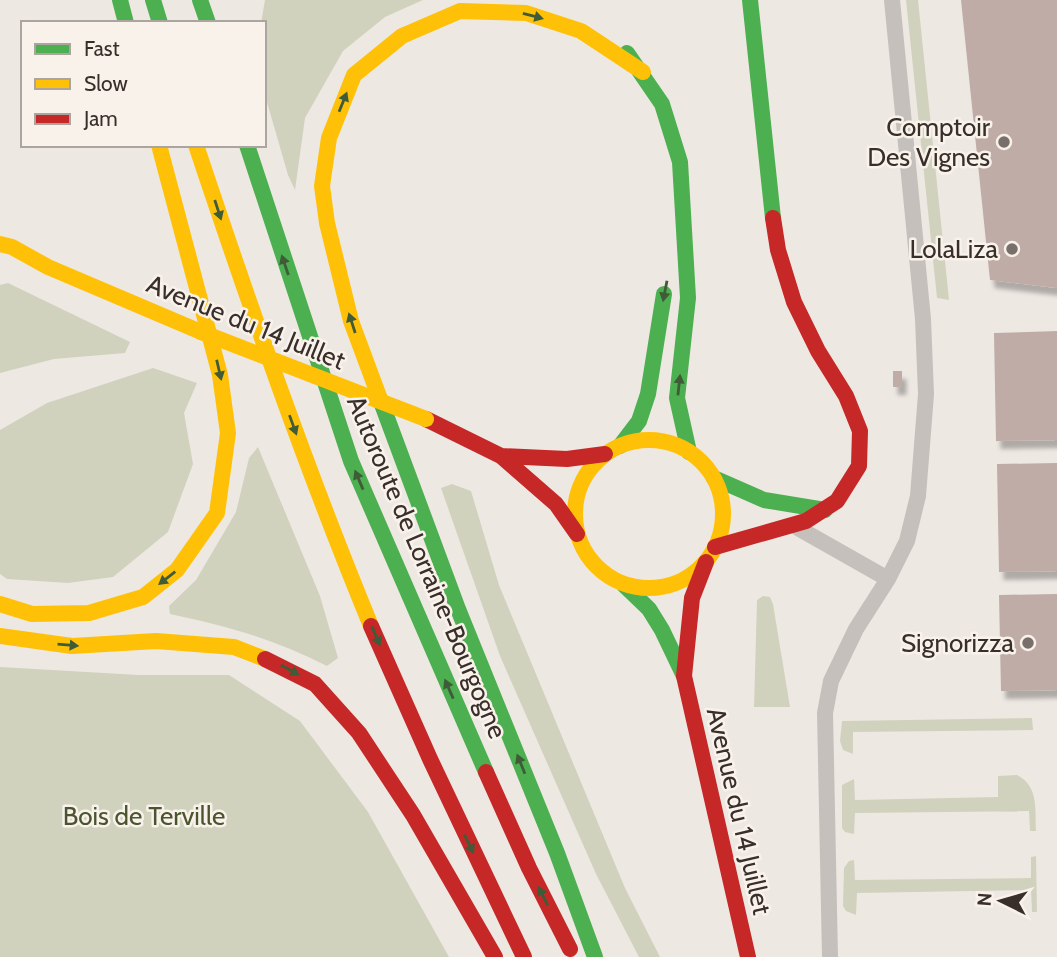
<svg xmlns="http://www.w3.org/2000/svg" width="1057" height="957" viewBox="0 0 1057 957" font-family="Cabin,sans-serif">
  <defs>
    <filter id="shadow"><feDropShadow dx="4.5" dy="8" stdDeviation="2" flood-color="#0004"/></filter>
  </defs>
  <rect width="100%" height="100%" fill="#eee8e3"/>
  <!-- green -->
  <path fill="#d0d2be" d="M 265,0 L 423,0 L 385,17 L 343,51 L 305,118 L 295,190 L 288,175 L 264,92 L 264,23 L 261,23 Z
    M 906,0 L 918,0 L 949,300 L 937,298 Z
    M 8,283 L 130,342 L 125,353 L 54,359 L 0,373 L 0,285 Z
    M 153,368 L 197,383 L 184,413 L 193,464 L 168,532 L 113,577 L 68,583 L 7,579 L 0,574 L 0,430 L 47,403 Z
    M 258,447 L 320,596 L 338,658 L 327,666 C 274,639 227,626 170,614 L 169,606 L 196,580 L 236,512 L 249,458 Z
    M 452,484 L 471,491 L 499,585 L 625,888 L 660,957 L 639,957 L 596,874 L 500,656 L 441,488 Z
    M 763,596 L 770,597 L 773,604 L 790,707 L 754,707 L 757,600 Z
    M 0,667 L 139,675 L 229,675 L 300,721 L 368,812 L 449,957 L 0,957 Z
    M 1032,718 L 1033,730 L 853,732 L 853,754 L 843,750 L 840,741 L 842,721 Z
    M 1017,775 C 1039,786 1035,810 1036,831 L 1030,831 L 1029,811 L 855,813 L 854,834 L 845,832 L 842,828 L 842,785 L 854,779 L 855,800 L 998,797 L 998,776 Z
    M 1036,856 L 1037,912 L 1032,912 L 1031,890 L 857,893 L 856,915 L 846,911 L 843,906 L 844,868 L 849,861 L 854,860 L 855,880 L 1031,878 L 1031,857 Z"/>
  <!-- building -->
  <path fill="#c0aca6" filter="url(#shadow)" d="M 961,0 L 1057,0 L 1057,288 L 990,280 Z
    M 1057,331 L 1057,440 L 996,441 L 994,333 Z
    M 893,371 L 902,371 L 902,387 L 893,387 Z
    M 1057,463 L 1057,571 L 999,572 L 997,464 Z
    M 1057,594 L 1057,690 L 1001,691 L 999,595 Z"/>
  <g fill="none" stroke-linecap="round" stroke-linejoin="round">
    <!-- lane -->
    <path stroke="#c6c0bc" stroke-width="16" d="M 798,528 L 888,579
      M 830,957 L 825,713 L 831,681 L 856,629 L 888,579 L 907,541 L 918,496 L 926,394 L 923,319 L 892,0"/>
    <!-- fast -->
    <path stroke="#4caf50" stroke-width="16" d="M 120,0 L 126,23
      M 153,0 L 160,23
      M 200,0 L 208,23
      M 750,0 L 773,218
      M 627,53 L 662,104 L 680,162 L 688,298 L 677,398 L 689,452
      M 247,145 L 351,461 L 486,772
      M 380,399 L 458,609 L 557,853 L 595,957
      M 620,446 L 639,421 L 648,394 L 664,294
      M 714,478 L 764,500 L 825,510
      M 624,585 L 649,609 L 662,630 L 684,676"/>
    <!-- slow -->
    <path stroke="#ffc107" stroke-width="16" d="M 196,145 C 250,307 306,468 371,626
      M 0,244 L 12,247 L 48,267 L 201,332
      M 380,399 L 351,321 L 327,223 L 322,186 L 329,138 L 354,75 L 402,36 L 460,11 L 526,13 L 581,31 L 643,72
      M575 514a74 74 0 1 1 148 0a74 74 0 1 1-148 0Z
      M 0,604 L 32,614 L 89,613 L 143,597 L 177,570 L 217,513 L 228,433 L 220,375 L 159,145
      M 0,636 L 72,646 L 156,641 L 234,647 L 265,659"/>
    <!-- jam -->
    <path stroke="#c62828" stroke-width="16" d="M 426,419 L 501,456 L 556,504 L 577,534
      M 501,456 L 567,459 L 605,454
      M 715,547 L 806,521 L 837,501 L 859,466 L 860,431 L 846,396 L 818,351 L 794,302 L 778,250 L 773,218
      M 706,562 L 692,598 L 684,676 L 748,957
      M 371,626 L 430,759 L 524,957
      M 265,659 L 315,684 L 359,733 L 413,815 L 495,957
      M 486,772 L 529,868 L 570,949"/>
    <!-- slow-bridge -->
    <path stroke="#ffc107" stroke-width="16" d="M 201,332 L 426,419"/>
  </g>
  <!-- one-way arrows -->
  <defs><path id="oneway-solid" d="M-6-.8H1V-3.2L6.5 0L1 3.2V.8H-6Z" transform="scale(1.75)"/></defs>
  <g fill="#3f5b37">
    <use href="#oneway-solid" transform="translate(533 16) rotate(15)"/>
    <use href="#oneway-solid" transform="translate(343 102) rotate(-68)"/>
    <use href="#oneway-solid" transform="translate(218 210) rotate(72)"/>
    <use href="#oneway-solid" transform="translate(285 265) rotate(-109)"/>
    <use href="#oneway-solid" transform="translate(665 291) rotate(101)"/>
    <use href="#oneway-solid" transform="translate(352 323) rotate(-108)"/>
    <use href="#oneway-solid" transform="translate(219 370) rotate(77)"/>
    <use href="#oneway-solid" transform="translate(679 385) rotate(-84)"/>
    <use href="#oneway-solid" transform="translate(293 425) rotate(70)"/>
    <use href="#oneway-solid" transform="translate(359 480) rotate(-113)"/>
    <use href="#oneway-solid" transform="translate(167 578) rotate(142)"/>
    <use href="#oneway-solid" transform="translate(376 636) rotate(67)"/>
    <use href="#oneway-solid" transform="translate(68 645) rotate(5)"/>
    <use href="#oneway-solid" transform="translate(290 670) rotate(28)"/>
    <use href="#oneway-solid" transform="translate(449 689) rotate(-114)"/>
    <use href="#oneway-solid" transform="translate(521 764) rotate(-112)"/>
    <use href="#oneway-solid" transform="translate(469 844) rotate(64)"/>
    <use href="#oneway-solid" transform="translate(543 896) rotate(-117)"/>
  </g>
  <!-- markers -->
  <g fill="#786f6b" stroke="#f9f2eb" stroke-width="2.5">
    <circle cx="1004" cy="142" r="7"/>
    <circle cx="1012" cy="249" r="7"/>
    <circle cx="1028" cy="643" r="7"/>
  </g>
  <g text-anchor="middle" stroke-width="5" stroke-linejoin="round" paint-order="stroke">
    <!-- poi labels -->
    <g font-size="26" fill="#382e2a" stroke="#f9f2eb" text-anchor="end">
      <text x="990" y="136">Comptoir<tspan x="990" dy="30">Des Vignes</tspan></text>
      <text x="998" y="258">LolaLiza</text>
      <text x="1014" y="652">Signorizza</text>
    </g>
    <!-- street labels -->
    <g font-size="26" fill="#382e2a" stroke="#f9f2eb">
      <text transform="translate(246 322) rotate(22)" y="9">Avenue du 14 Juillet</text>
      <text transform="translate(427 567) rotate(67)" y="9">Autoroute de Lorraine-Bourgogne</text>
      <text transform="translate(739 811) rotate(77)" y="9">Avenue du 14 Juillet</text>
    </g>
    <!-- park labels -->
    <g font-size="26" fill="#49552f" stroke="#f9f2eb">
      <text x="144" y="825">Bois de Terville</text>
    </g>
  </g>
  <!-- legend -->
  <rect x="21" y="21" width="245" height="126" fill="#f9f2eb" stroke="#aca49e" stroke-width="2"/>
  <rect x="35" y="44" width="35" height="10" fill="#4caf50" stroke="#aca49e" stroke-width="2"/>
  <text x="84" y="56" font-size="21" fill="#382e2a">Fast</text>
  <rect x="35" y="79" width="35" height="10" fill="#ffc107" stroke="#aca49e" stroke-width="2"/>
  <text x="84" y="91" font-size="21" fill="#382e2a">Slow</text>
  <rect x="35" y="114" width="35" height="10" fill="#c62828" stroke="#aca49e" stroke-width="2"/>
  <text x="84" y="126" font-size="21" fill="#382e2a">Jam</text>
  <!-- north arrow -->
  <g transform="translate(1001 901) rotate(275)" stroke="#f9f2eb" stroke-width="5" paint-order="stroke">
  <path d="M0-5L12 26L0 18L-12 26Z" fill="#382e2a"/>
  <text y="-10" font-size="19" font-weight="bold" text-anchor="middle" fill="#382e2a">N</text>
  </g>
</svg>
